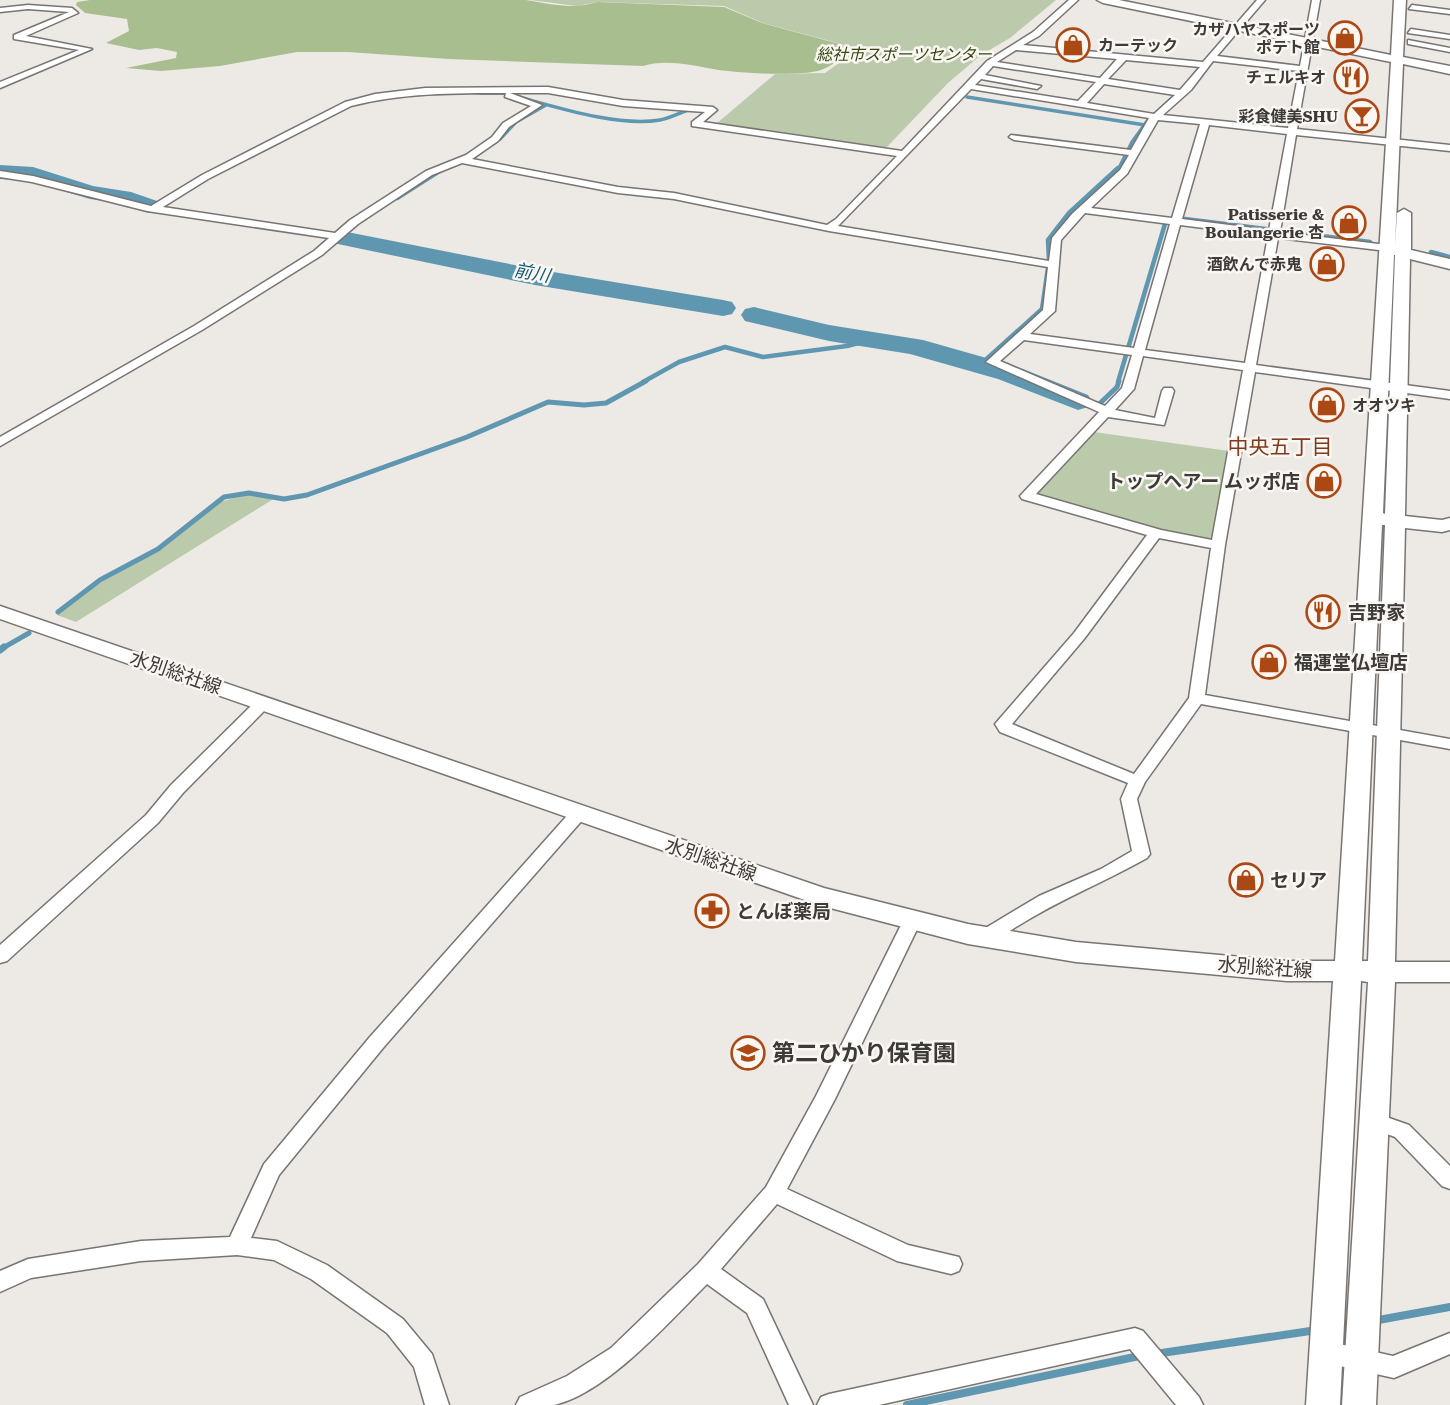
<svg xmlns="http://www.w3.org/2000/svg" width="1450" height="1405" viewBox="0 0 1450 1405" font-family="'Roboto Serif','Noto Sans JP',serif">
  <rect width="100%" height="100%" fill="#ede9e5"/>
  <!-- green -->
  <path fill="#bccaac" d="M 530,0 L 1056,0 L 1010,38 L 981,55 L 948,83 L 885,149 L 716,124 L 775,74 L 825,73 L 849,56 L 852,47 L 763,23 L 724,6 L 597,2 L 577,6 Z
    M 1094,432 L 1229,451 L 1214,537 L 1205,539 L 1183,535 L 1040,498 L 1036,493 Z
    M 247,494 L 275,498 L 76,622 L 57,615 L 93,587 L 163,548 L 220,502 Z"/>
  <!-- forest -->
  <path fill="#a9be8e" d="M 90,0 L 526,0 C 550,4 573,10 597,2 L 724,7 L 762,23 L 843,45 L 848,51 C 840,58 831,67 821,70 C 800,77 735,73 713,69 C 690,65 665,59 643,66 L 449,59 L 348,52 L 297,52 L 220,66 L 161,71 L 126,68 L 176,58 L 177,52 L 157,48 L 139,50 L 106,43 L 129,31 L 127,19 L 85,13 L 76,5 L 77,2 Z"/>
  <g fill="none" stroke-linecap="round" stroke-linejoin="round">
    <!-- stream-far4 -->
    <path stroke="#6097b0" stroke-width="3.5" d="M 480,93 L 508,93
      M 519,97 C 559,108 619,127 660,120 C 671,118 681,112 691,109
      M 967,97 L 1145,125
      M 500,139 L 516,122 L 546,105
      M 262,151 L 289,137
      M 470,160 L 485,149
      M 1118,170 L 1132,142 L 1148,120 L 1185,86 L 1204,62"/>
    <!-- stream-far3 -->
    <path stroke="#6097b0" stroke-width="4.5" d="M 397,198 L 441,170
      M 1185,219 L 1370,242
      M 1431,252 L 1450,257
      M 981,364 L 1042,309 L 1049,261 L 1048,240 L 1069,213 L 1118,168
      M 643,382 L 679,362 L 725,347 L 763,357 L 847,346 L 870,340
      M 1118,382 L 1165,224"/>
    <!-- stream-far2 -->
    <path stroke="#6097b0" stroke-width="5" d="M 1095,408 L 1117,387 L 1119,381
      M 58,612 L 100,580 L 158,549 L 224,497 L 249,493 L 284,499 L 307,495 L 467,437 L 548,402 L 584,405 L 606,403 L 646,381
      M 1,649 L 29,633"/>
    <!-- stream-far1 -->
    <path stroke="#6097b0" stroke-width="7" d="M 0,650 L 4,647"/>
    <!-- stream -->
    <path stroke="#6097b0" stroke-width="8" d="M 1373,1321 L 1450,1307
      M 1155,1354 L 1317,1330
      M 907,1405 L 1144,1355"/>
    <!-- river -->
    <path fill="#6097b0" fill-rule="evenodd" d="M 0,165 L 33,167 L 93,186 L 131,192 L 157,201 L 161,206 L 157,211 L 149,213 L 119,203 L 90,199 L 31,181 L 0,179 Z
      M 342,231 L 535,269 L 723,300 L 732,302 L 736,308 L 732,314 L 723,316 L 535,285 L 333,243 L 330,238 L 333,233 Z
      M 754,307 L 829,325 L 923,340 L 1018,367 L 1088,395 L 1092,401 L 1088,407 L 1078,410 L 998,379 L 910,354 L 829,341 L 745,321 L 741,315 L 745,309 Z"/>
    <defs>
      <path id="street" d="M 1069,0 L 1078,0 L 1039,36 L 1023,45 L 1203,62 L 1257,0 L 1265,0 L 1217,56 L 1300,66 L 1312,0 L 1320,0 L 1297,129 L 1450,145 L 1450,151 L 1296,135 L 1280,232 L 1387,245 L 1392,248 L 1387,251 L 1278,238 L 1256,365 L 1450,391 L 1450,399 L 1255,372 L 1225,545 L 1205,695 L 1450,739 L 1450,749 L 1201,704 L 1145,782 L 1137,799 L 1150,854 L 1147,858 C 1103,883 1056,901 1013,929 C 1003,935 992,946 979,942 L 977,937 L 979,932 L 1039,896 L 1101,869 L 1132,851 L 1121,799 L 1128,783 L 1000,732 L 995,724 L 1074,633 L 1147,535 L 1022,499 L 1020,496 L 1099,412 L 986,362 L 1043,310 L 1048,267 L 829,231 L 674,199 L 618,193 L 462,163 L 432,175 L 358,224 L 322,255 L 202,330 L 0,446 L 0,437 L 194,326 L 314,251 L 329,238 L 147,211 L 32,182 L 0,177 L 0,171 L 33,176 L 151,206 L 202,175 L 345,102 L 375,94 L 425,88 L 548,87 L 623,100 L 713,107 L 717,110 L 703,122 L 902,151 L 987,61 L 1033,32 ZM 1016,50 L 1117,59 L 1100,78 L 997,62 ZM 1126,60 L 1200,67 L 1180,90 L 1108,79 ZM 1213,61 L 1299,71 L 1288,128 L 1163,115 L 1191,90 ZM 993,66 L 1096,82 L 1078,101 L 975,85 L 981,79 L 1037,89 L 1041,86 L 985,75 ZM 1104,84 L 1175,95 L 1154,114 L 1087,103 ZM 971,89 L 1149,118 L 1131,150 L 1011,135 L 1009,137 L 1014,140 L 1129,155 L 1120,170 L 1072,214 L 1052,238 L 1049,261 L 838,226 ZM 506,93 L 505,97 L 531,106 L 503,123 L 492,137 L 466,155 L 426,171 L 350,220 L 335,233 L 163,207 L 208,179 L 351,106 C 402,93 453,93 506,93 ZM 510,93 L 548,93 L 623,106 L 705,112 L 692,122 L 692,126 L 897,156 L 836,219 L 827,225 L 674,193 L 618,187 L 472,159 L 498,141 L 509,127 L 542,105 ZM 1158,120 L 1200,124 L 1172,218 L 1091,208 L 1127,174 ZM 1209,125 L 1287,134 L 1269,230 L 1182,219 ZM 1085,213 L 1170,224 L 1134,348 L 1030,334 L 1055,311 L 1061,240 ZM 1180,225 L 1268,236 L 1245,363 L 1145,350 ZM 1024,340 L 1132,355 L 1122,388 L 1105,406 L 1000,361 ZM 1143,356 L 1243,370 L 1212,540 L 1161,530 L 1036,494 L 1108,417 L 1164,425 L 1174,391 L 1172,388 L 1164,388 L 1162,391 L 1155,418 L 1115,410 L 1134,389 ZM 1159,538 L 1211,548 L 1189,698 L 1134,774 L 1012,724 L 1084,639 Z
        M 28,5 L 72,8 L 78,13 L 26,36 L 92,49 L 0,88 L 0,82 L 79,50 L 14,39 L 14,35 L 69,12 L 28,9 L 0,12 L 0,8 Z
        M 1412,5 L 1450,10 L 1450,14 L 1409,9 Z
        M 1411,29 L 1450,35 L 1450,39 L 1408,33 Z
        M 1408,40 L 1450,48 L 1450,52 L 1408,44 Z
        M 263,698 L 271,703 L 269,706 L 183,793 L 158,823 L 7,961 L 0,963 L 0,945 L 146,815 L 171,785 L 257,700 Z
        M 579,807 L 588,813 L 585,817 L 383,1048 L 279,1175 L 251,1238 L 277,1241 L 327,1265 L 403,1319 L 432,1354 L 449,1405 L 425,1405 L 414,1367 L 387,1333 L 311,1279 L 274,1260 L 237,1255 L 141,1261 L 31,1278 L 0,1292 L 0,1271 L 28,1259 L 141,1241 L 230,1237 L 264,1164 L 369,1038 L 573,809 Z
        M 912,914 L 918,916 L 921,921 L 835,1099 L 787,1189 L 908,1245 L 959,1257 L 962,1264 L 959,1271 L 951,1274 L 897,1261 L 777,1204 L 721,1269 L 763,1299 L 813,1405 L 789,1405 L 747,1313 L 707,1284 C 669,1322 607,1393 554,1405 C 543,1405 528,1405 516,1405 L 520,1397 L 567,1376 L 611,1348 L 698,1264 L 766,1187 L 816,1096 L 903,921 L 906,916 Z
        M 1375,1113 L 1409,1125 L 1450,1166 L 1450,1189 L 1442,1186 L 1395,1137 L 1368,1127 L 1365,1121 L 1368,1115 Z
        M 1135,1328 L 1143,1331 L 1199,1397 L 1203,1405 L 1176,1405 L 1130,1349 L 879,1405 L 817,1405 L 821,1397 L 829,1394 Z
        M 1450,1333 L 1450,1354 L 1394,1378 L 1326,1363 L 1318,1359 L 1314,1352 L 1318,1345 L 1326,1341 L 1393,1356 Z"/>
      <path id="secondary" d="M 1097,0 L 1119,0 L 1391,55 L 1394,0 L 1406,0 L 1403,57 L 1450,66 L 1450,74 L 1403,64 L 1395,246 L 1397,213 L 1404,209 L 1411,213 L 1411,250 L 1450,259 L 1450,269 L 1410,259 L 1405,516 L 1442,520 L 1450,518 L 1450,530 L 1442,532 L 1405,528 L 1395,962 L 1450,962 L 1450,982 L 1395,982 L 1376,1405 L 1342,1405 L 1368,982 L 1361,981 L 1340,1405 L 1306,1405 L 1333,981 L 1287,981 L 1076,962 L 968,944 L 819,905 L 0,619 L 0,606 L 824,888 L 968,924 L 1076,942 L 1287,961 L 1335,961 L 1391,62 L 1103,3 ZM 1394,255 L 1395,255 L 1385,514 L 1383,513 ZM 1382,525 L 1385,525 L 1368,961 L 1362,961 Z"/>
    </defs>
    <!-- street casing -->
    <use href="#street" stroke="#787471" stroke-width="3"/>
    <!-- secondary casing -->
    <use href="#secondary" stroke="#787471" stroke-width="3"/>
    <!-- street -->
    <use href="#street" fill="#fff" fill-rule="evenodd"/>
    <!-- secondary -->
    <use href="#secondary" fill="#fff" fill-rule="evenodd"/>
  </g>
  <!-- icons -->
  <defs>
    <symbol id="shop-ring" viewBox="-11 -11 22 22"><circle r="9.5" fill="#faf6f2" stroke="#ac4814" stroke-width="1.5"/><path d="M-5-2.5h2.3a2.7 3.5 0 0 1 5.4 0H5L5.5 6h-11ZM-1.5-2.5h3a1.5 2.3 0 0 0-3 0Z" fill="#ac4814"/></symbol>
    <symbol id="restaurant-ring" viewBox="-11 -11 22 22"><circle r="9.5" fill="#faf6f2" stroke="#ac4814" stroke-width="1.5"/><path d="M-5-6h1v4h1v-4h1v4h1v-4h1v5L-1.5 .5V6h-2V.5L-5-1ZM5-6V6H3V1.5H1.5Q1.5-4 5-6Z" fill="#ac4814"/></symbol>
    <symbol id="bar-ring" viewBox="-11 -11 22 22"><circle r="9.5" fill="#faf6f2" stroke="#ac4814" stroke-width="1.5"/><path d="M-6-5H6L.8 .8V4.5H3.5V6h-7V4.5H-.8V.8Z" fill="#ac4814"/></symbol>
    <symbol id="pharmacy-ring" viewBox="-11 -11 22 22"><circle r="9.5" fill="#faf6f2" stroke="#ac4814" stroke-width="1.5"/><path d="M-2-6h4v4h4v4h-4v4h-4v-4h-4v-4h4Z" fill="#ac4814"/></symbol>
    <symbol id="school-ring" viewBox="-11 -11 22 22"><circle r="9.5" fill="#faf6f2" stroke="#ac4814" stroke-width="1.5"/><path d="M0-5L7-2L0 1L-7-2ZM-4 1L0 2.5L4 1V4Q0 6-4 4Z" fill="#ac4814"/></symbol>
  </defs>
  <g fill-rule="evenodd">
    <use href="#shop-ring" x="1326" y="19" width="38" height="38"/>
    <use href="#shop-ring" x="1054" y="26" width="38" height="38"/>
    <use href="#restaurant-ring" x="1332" y="58" width="38" height="38"/>
    <use href="#bar-ring" x="1343" y="97" width="38" height="38"/>
    <use href="#shop-ring" x="1330" y="204" width="38" height="38"/>
    <use href="#shop-ring" x="1308" y="245" width="38" height="38"/>
    <use href="#shop-ring" x="1308" y="386" width="38" height="38"/>
    <use href="#shop-ring" x="1305" y="462" width="38" height="38"/>
    <use href="#restaurant-ring" x="1304" y="593" width="38" height="38"/>
    <use href="#shop-ring" x="1250" y="643" width="38" height="38"/>
    <use href="#shop-ring" x="1227" y="861" width="38" height="38"/>
    <use href="#pharmacy-ring" x="693" y="892" width="38" height="38"/>
    <use href="#school-ring" x="729" y="1034" width="38" height="38"/>
  </g>
  <g text-anchor="middle" stroke-width="5" stroke-linejoin="round" paint-order="stroke">
    <!-- far-poi labels -->
    <g font-size="16" font-weight="bold" fill="#3d3b39" stroke="#faf6f2" text-anchor="end">
      <text x="1320" y="35">カザハヤスポーツ<tspan x="1320" dy="18">ポテト館</tspan></text>
      <text x="1098" y="51" text-anchor="start">カーテック</text>
      <text x="1326" y="83">チェルキオ</text>
      <text x="1338" y="122">彩食健美SHU</text>
      <text x="1324" y="220">Patisserie &amp;<tspan x="1324" dy="18">Boulangerie 杏</tspan></text>
      <text x="1302" y="270">酒飲んで赤鬼</text>
      <text x="1352" y="411" text-anchor="start">オオツキ</text>
    </g>
    <!-- far-park labels -->
    <g font-size="16" font-style="italic" fill="#344712" stroke="#faf6f2">
      <text x="904" y="60">総社市スポーツセンター</text>
    </g>
    <!-- far-water labels -->
    <g font-size="18" font-style="italic" fill="#125b76" stroke="#faf6f2">
      <text transform="translate(532 273) rotate(10)" y="6">前川</text>
    </g>
    <!-- poi labels -->
    <g font-size="19" font-weight="bold" fill="#3d3b39" stroke="#faf6f2" text-anchor="start">
      <text x="1300" y="488" text-anchor="end">トップヘアー ムッポ店</text>
      <text x="1348" y="619">吉野家</text>
      <text x="1294" y="669">福運堂仏壇店</text>
      <text x="1270" y="887">セリア</text>
      <text x="736" y="918">とんぼ薬局</text>
    </g>
    <!-- street labels -->
    <g font-size="19" fill="#3d3b39" stroke="#faf6f2">
      <text transform="translate(176 672) rotate(19)" y="7">水別総社線</text>
      <text transform="translate(711 859) rotate(19)" y="7">水別総社線</text>
      <text transform="translate(1265 967) rotate(4)" y="7">水別総社線</text>
    </g>
    <!-- neighbourhood labels -->
    <g font-size="21" fill="#7d3b1e" stroke="#faf6f2">
      <text x="1280" y="454">中央五丁目</text>
    </g>
    <!-- near-poi labels -->
    <g font-size="23" font-weight="bold" fill="#3d3b39" stroke="#faf6f2" text-anchor="start">
      <text x="772" y="1061">第二ひかり保育園</text>
    </g>
  </g>
</svg>
